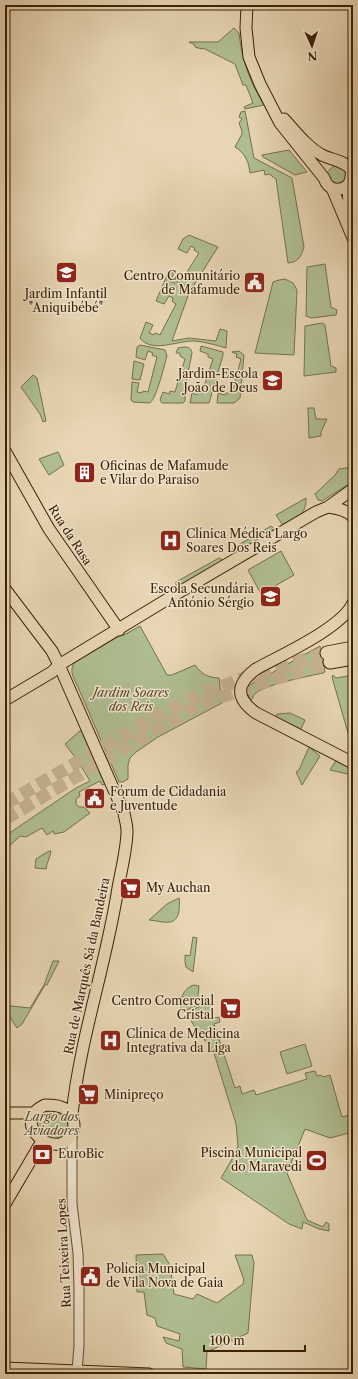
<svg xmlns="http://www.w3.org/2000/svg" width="358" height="1379" viewBox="0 0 358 1379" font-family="'Libre Caslon Text',serif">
  <rect width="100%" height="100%" fill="#e7d5b3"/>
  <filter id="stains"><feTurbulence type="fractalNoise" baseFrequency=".005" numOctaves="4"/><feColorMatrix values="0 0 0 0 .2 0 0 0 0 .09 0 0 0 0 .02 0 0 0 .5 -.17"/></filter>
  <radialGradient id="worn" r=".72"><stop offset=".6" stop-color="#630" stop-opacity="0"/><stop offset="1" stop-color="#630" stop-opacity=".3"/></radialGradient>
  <!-- green -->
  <path fill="#afbe91" stroke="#75704a" d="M 234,28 L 239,33 C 242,61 250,82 264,105 L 245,109 L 244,107 L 253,103 L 246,85 L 243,85 L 235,64 L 203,48 L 202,49 L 195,47 L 195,45 L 189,42 L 218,42 Z
    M 245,111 L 254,158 L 292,178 L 304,247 C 301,256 299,262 288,263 L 276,179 L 269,174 L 265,175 L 264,170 L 250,173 C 249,162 245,153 235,147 L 242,134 L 242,131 L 239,123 L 242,119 L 239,117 L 241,112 Z
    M 289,150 L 307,172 L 295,175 L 263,157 L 262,155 Z
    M 335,166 L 346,168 L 347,181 L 334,185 C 328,177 323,172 335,166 Z
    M 189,235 L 218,247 L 189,293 L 172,341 L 189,338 L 216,341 L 220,329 L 227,331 L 226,348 C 216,345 205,342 195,341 C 178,340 152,354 140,338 L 146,322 L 153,325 L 149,333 L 154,335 L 155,333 L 160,335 L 176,304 L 172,301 L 173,298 L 169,296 L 164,304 L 156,301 L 169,271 L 174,274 L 170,281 L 174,283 L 176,281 L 180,283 L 199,253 L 194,250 L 195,248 L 191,246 L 187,253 L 178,249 L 183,239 Z
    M 325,264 L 331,307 L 337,310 L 336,315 L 311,318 L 306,316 L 307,267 Z
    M 285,279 L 293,283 L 297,290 L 294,355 L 255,353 L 273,282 L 279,280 Z
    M 322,323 L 325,325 L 331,366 L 336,368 L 336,372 L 304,376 L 305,326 Z
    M 140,345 L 165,350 L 167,356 C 164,366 157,397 150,403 L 133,402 L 131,400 L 132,382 L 139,383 L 137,392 L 142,393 L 143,391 L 148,392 L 157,357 L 152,355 L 153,353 L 148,351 L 145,360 L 136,357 L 137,347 Z
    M 201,346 L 223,352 L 223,355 L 209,403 L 190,403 L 192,393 L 197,395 L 198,392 L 202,393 L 213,359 L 208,357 L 208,354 L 200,351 Z
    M 184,347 C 189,347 191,348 192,353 L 185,388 L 185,401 L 183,403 L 162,403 L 160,400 L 163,392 L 169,394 L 170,391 L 175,392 L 185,359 L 180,356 L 180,353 L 176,353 L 178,348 Z
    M 239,351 L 244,355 L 240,398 L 234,403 L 217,403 L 218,393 L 225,395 L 226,393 L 232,393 L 241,359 L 236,357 L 237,354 L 232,352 Z
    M 134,361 L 144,364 L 140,380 L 132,379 Z
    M 33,375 L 37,378 L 46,421 L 43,422 L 40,414 L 21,387 Z
    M 308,408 L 314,408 L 316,419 L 327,419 L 321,432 L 321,436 L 309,438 Z
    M 58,452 L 64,465 L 49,475 L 39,459 Z
    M 353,467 L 352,482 L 322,501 L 318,500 L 315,494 L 335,475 L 339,469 Z
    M 306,498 C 306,515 298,517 285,525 L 282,524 L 276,515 Z
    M 271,526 L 275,529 L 274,532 L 236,553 L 232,550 L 233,548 Z
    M 281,551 L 294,575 L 261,594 L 248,570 Z
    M 219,558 L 223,560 L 222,563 L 180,587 L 176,585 L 176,582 Z
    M 140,626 L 167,675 L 172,675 L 195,665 C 201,674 209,678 219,678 L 222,703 L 158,737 L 136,752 L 130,758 L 128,765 L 128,779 L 123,782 L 119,782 L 78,687 C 74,679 69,672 74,663 L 121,635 L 124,635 Z
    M 320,646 L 325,672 L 323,673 C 310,676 261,685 254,695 C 253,697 252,699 251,701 L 248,694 L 249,687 L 250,685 Z
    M 333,675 L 336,678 L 353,675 L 353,756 L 350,755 L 350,740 L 332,677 Z
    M 290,713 L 305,720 L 301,729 L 276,717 L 277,714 Z
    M 81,730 L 105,784 L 102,785 L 100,781 L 79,792 L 80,796 L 76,799 L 76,804 L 79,807 L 84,807 L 90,813 L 64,832 L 54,834 L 53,831 L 47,835 L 42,828 L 26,837 L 20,836 L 5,850 L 5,836 L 76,788 L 90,781 L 75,757 L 65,744 Z
    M 309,747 L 320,756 L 302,785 L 296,772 L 299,770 Z
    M 337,761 L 353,770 L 353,780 L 351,780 L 352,775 L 330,770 L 335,762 Z
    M 49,851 L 51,851 C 50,858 47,862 46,869 L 35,868 L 36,859 Z
    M 179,898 C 180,902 179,907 179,911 C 176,928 162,921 149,920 L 167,904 Z
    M 193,937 L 197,938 L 193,972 L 186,967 L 185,962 L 185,955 L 190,956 Z
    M 53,961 L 59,961 L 47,985 L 45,985 L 22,1024 L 17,1028 L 5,1010 L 5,1003 L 11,1006 L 30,1008 L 44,985 Z
    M 194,985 L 199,986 L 197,1005 L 183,1012 C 177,1003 183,988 194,985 Z
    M 207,1002 L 209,1003 L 214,1018 L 219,1017 L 220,1022 L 214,1024 L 235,1088 L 240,1086 L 242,1094 L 254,1090 L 256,1095 L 307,1079 L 305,1073 L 315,1071 L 317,1076 L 321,1075 L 323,1077 L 330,1075 L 342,1117 L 353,1114 L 353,1132 L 330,1138 L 305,1129 L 287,1173 L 307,1220 L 323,1227 L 326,1222 L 329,1224 L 329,1231 L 319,1229 L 303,1222 L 302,1229 L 289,1224 L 221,1178 L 235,1154 L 238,1146 L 236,1124 L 214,1053 L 193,1024 L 187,1013 Z
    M 305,1044 L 312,1066 L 287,1074 L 280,1052 Z
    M 48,1109 C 64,1112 66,1114 70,1130 L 60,1140 L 42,1136 L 36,1123 L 38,1114 Z
    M 163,1254 L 170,1265 L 174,1294 L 193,1299 L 197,1294 L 217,1303 L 243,1284 L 244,1280 L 235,1255 L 252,1255 L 254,1263 L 248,1333 L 207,1352 L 206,1369 L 183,1367 L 182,1349 L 166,1343 L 163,1337 L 179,1341 L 180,1334 L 157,1326 L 155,1318 L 147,1315 L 144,1292 L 137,1292 L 136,1255 Z"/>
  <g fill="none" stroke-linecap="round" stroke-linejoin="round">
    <!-- highway-tunnel -->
    <path stroke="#c5b190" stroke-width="13" stroke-dasharray="13 6" stroke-linecap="butt" d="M 5,804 L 157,716 L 201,694 L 253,675 L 327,653
      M 5,819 L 162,726 L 204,703 L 255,685 L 330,662"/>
    <defs>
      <path id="minor" d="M 72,1135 L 72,1204 L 78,1253 L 79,1288 L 79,1346 L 77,1371"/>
      <path id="major" d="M 247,5 L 246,28 L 249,57 L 260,84 L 280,123 L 324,178 C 328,190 339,193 349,184
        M 284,119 C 295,131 307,147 322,155 C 331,160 348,161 351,171 C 353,177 349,180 349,186 C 347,197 350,208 353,219
        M 332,188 L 353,238
        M 5,451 L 49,529 L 119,630
        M 328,507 C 337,508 347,510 353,517
        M 5,589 L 52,651 L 59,665 L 124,813 C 125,819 127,825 127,831 C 127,848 121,871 118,888 C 106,965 80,1038 72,1115
        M 353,603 C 342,628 281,655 256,669 C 236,684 235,698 256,713 L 353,763
        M 5,700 L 52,672 L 59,665 L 171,597 L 316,512 L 328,507 L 353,489
        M 45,1105 C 50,1105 56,1105 61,1107 C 73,1111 78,1126 70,1137 C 53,1160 9,1122 45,1105 Z
        M 5,1113 L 34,1113
        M 5,1204 L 42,1141
        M 5,1368 L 149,1374"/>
      <path id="highway" d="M 327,653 L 353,648
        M 330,662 L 353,658"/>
    </defs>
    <!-- minor casing -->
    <use href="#minor" stroke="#664e2e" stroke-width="11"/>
    <!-- major casing -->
    <use href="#major" stroke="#3b2102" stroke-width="13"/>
    <!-- highway casing -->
    <use href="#highway" stroke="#3b2102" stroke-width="15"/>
    <!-- minor -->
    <use href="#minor" stroke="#efe4ce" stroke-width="9"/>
    <!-- major -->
    <use href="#major" stroke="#e7d5b3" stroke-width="11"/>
    <!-- highway -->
    <use href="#highway" stroke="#e7d5b3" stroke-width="13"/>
  </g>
  <!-- icons -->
  <defs>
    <symbol id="school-square" viewBox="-11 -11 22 22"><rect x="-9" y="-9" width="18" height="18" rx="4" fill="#8f2418" stroke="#efe4ce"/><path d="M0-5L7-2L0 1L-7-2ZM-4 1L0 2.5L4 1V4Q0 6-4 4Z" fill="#fff"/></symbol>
    <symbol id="civic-square" viewBox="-11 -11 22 22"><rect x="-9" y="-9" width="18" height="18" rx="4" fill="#8f2418" stroke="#efe4ce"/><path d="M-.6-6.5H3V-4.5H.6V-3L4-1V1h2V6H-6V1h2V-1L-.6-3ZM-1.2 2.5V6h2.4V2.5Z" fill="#fff"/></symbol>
    <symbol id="building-square" viewBox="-11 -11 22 22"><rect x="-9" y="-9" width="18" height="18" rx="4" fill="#8f2418" stroke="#efe4ce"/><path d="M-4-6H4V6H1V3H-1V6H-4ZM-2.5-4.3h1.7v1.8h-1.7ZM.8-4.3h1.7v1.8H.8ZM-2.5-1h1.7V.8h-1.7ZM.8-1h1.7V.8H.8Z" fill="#fff"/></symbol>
    <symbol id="hospital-square" viewBox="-11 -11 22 22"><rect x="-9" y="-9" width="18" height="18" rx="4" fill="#8f2418" stroke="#efe4ce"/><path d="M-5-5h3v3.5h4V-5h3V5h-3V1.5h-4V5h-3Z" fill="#fff"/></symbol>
    <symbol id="supermarket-square" viewBox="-11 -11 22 22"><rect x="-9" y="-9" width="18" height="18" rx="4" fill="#8f2418" stroke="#efe4ce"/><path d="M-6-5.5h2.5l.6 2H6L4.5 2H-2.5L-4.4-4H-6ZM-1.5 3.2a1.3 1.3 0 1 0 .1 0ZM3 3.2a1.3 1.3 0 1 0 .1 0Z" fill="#fff"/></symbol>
    <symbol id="bank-square" viewBox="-11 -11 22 22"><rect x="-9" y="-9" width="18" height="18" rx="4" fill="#8f2418" stroke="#efe4ce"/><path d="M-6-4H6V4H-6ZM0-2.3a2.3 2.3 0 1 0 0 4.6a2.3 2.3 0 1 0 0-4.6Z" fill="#fff"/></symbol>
    <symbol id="stadium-square" viewBox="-11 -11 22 22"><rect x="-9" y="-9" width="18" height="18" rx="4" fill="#8f2418" stroke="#efe4ce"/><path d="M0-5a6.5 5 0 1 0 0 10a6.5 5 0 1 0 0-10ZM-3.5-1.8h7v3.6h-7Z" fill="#fff"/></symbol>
  </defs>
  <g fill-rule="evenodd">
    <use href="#school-square" x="54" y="260" width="25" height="25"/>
    <use href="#civic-square" x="242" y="270" width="25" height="25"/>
    <use href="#school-square" x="260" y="368" width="25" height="25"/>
    <use href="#building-square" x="72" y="460" width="25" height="25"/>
    <use href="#hospital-square" x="158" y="528" width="25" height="25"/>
    <use href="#school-square" x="258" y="584" width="25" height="25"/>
    <use href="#civic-square" x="82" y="786" width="25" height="25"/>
    <use href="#supermarket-square" x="118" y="876" width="25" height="25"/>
    <use href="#supermarket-square" x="218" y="996" width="25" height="25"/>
    <use href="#hospital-square" x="98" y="1028" width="25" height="25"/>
    <use href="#supermarket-square" x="76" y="1082" width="25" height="25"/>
    <use href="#bank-square" x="30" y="1142" width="25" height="25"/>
    <use href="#stadium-square" x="304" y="1148" width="25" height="25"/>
    <use href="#civic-square" x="78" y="1264" width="25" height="25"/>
  </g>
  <g text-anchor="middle" stroke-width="3" stroke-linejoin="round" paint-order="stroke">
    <!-- poi labels -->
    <g font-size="12" fill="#3b2102" stroke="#efe4ce" text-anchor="start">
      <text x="240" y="280" text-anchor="end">Centro Comunitário<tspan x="240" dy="14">de Mafamude</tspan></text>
      <text x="66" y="298" text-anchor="middle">Jardim Infantil<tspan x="66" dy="14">"Aniquibébé"</tspan></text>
      <text x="258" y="378" text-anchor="end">Jardim-Escola<tspan x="258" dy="14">João de Deus</tspan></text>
      <text x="100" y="470">Oficinas de Mafamude<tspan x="100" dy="14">e Vilar do Paraiso</tspan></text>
      <text x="186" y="538">Clínica Médica Largo<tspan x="186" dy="14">Soares Dos Reis</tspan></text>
      <text x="254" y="593" text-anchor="end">Escola Secundária<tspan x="254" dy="14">António Sérgio</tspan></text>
      <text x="110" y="796">Fórum de Cidadania<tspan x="110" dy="14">e Juventude</tspan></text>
      <text x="146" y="892">My Auchan</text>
      <text x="214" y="1005" text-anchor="end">Centro Comercial<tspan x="214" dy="14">Cristal</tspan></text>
      <text x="126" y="1038">Clínica de Medicina<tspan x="126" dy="14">Integrativa da Liga</tspan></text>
      <text x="104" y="1099">Minipreço</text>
      <text x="302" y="1157" text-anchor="end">Piscina Municipal<tspan x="302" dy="14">do Maravedi</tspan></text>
      <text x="58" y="1158">EuroBic</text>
      <text x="106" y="1273">Polícia Municipal<tspan x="106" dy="14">de Vila Nova de Gaia</tspan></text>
    </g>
    <!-- street labels -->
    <g font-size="12" fill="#3b2102" stroke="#efe4ce">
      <text transform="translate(70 535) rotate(57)" y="4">Rua da Rasa</text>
      <text transform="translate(87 966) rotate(-78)" y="4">Rua de Marquês Sá da Bandeira</text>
      <text transform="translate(64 1253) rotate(-93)" y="4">Rua Teixeira Lopes</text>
    </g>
    <!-- park labels -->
    <g font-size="12" font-style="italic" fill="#584826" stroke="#efe4ce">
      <text x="131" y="697">Jardim Soares<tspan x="131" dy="14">dos Reis</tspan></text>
      <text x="52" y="1121">Largo dos<tspan x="52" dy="14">Aviadores</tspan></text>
    </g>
  </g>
  <!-- margin -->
  <rect width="358" height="1379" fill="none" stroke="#e7d5b3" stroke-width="20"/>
  <rect x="6" y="6" width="346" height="1367" fill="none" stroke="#3b2102" stroke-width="2"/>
  <rect x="10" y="10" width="338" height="1359" fill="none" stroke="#3b2102"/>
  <!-- north arrow -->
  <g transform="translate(312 46) rotate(177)" stroke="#efe4ce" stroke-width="3" paint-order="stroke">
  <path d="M0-3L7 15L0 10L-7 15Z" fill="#3b2102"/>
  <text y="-6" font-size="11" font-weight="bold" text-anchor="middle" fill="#3b2102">N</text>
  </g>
  <!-- scale -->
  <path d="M204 1345v6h101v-6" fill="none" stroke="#3b2102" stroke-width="2"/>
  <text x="210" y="1345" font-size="12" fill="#3b2102" stroke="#efe4ce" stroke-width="3" paint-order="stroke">100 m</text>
  <rect width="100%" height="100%" filter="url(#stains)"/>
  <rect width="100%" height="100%" fill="url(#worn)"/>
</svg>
